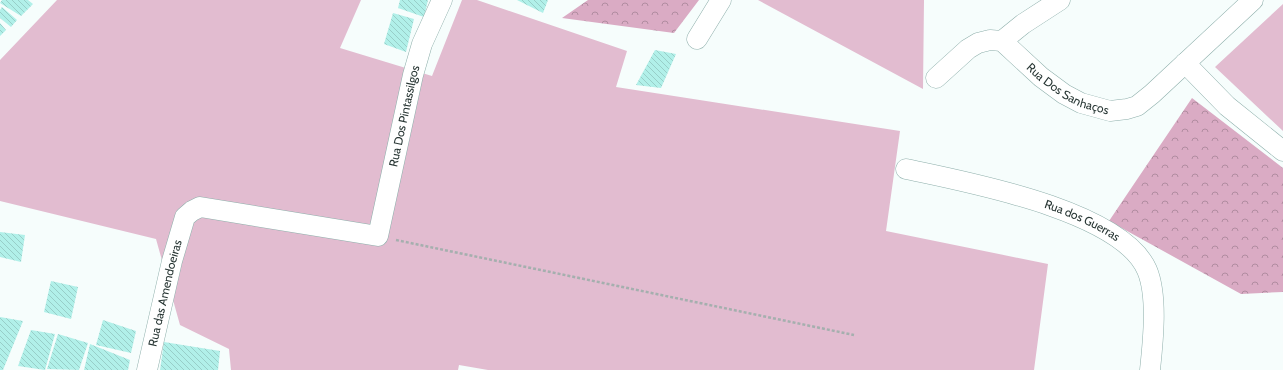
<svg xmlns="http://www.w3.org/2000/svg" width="1283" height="370" viewBox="0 0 1283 370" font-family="Cabin,sans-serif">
  <defs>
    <pattern id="forest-crowns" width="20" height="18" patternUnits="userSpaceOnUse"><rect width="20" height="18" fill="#daabc4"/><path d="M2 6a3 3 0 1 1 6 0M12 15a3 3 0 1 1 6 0" fill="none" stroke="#b18ca0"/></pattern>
    <pattern id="building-back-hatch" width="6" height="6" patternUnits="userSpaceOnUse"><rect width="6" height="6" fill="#b1f0e9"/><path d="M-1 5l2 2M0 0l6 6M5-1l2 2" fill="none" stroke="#98cec8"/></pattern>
  </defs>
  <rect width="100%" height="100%" fill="#f6fdfc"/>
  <!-- green -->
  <path fill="#e2bcd0" d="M 57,0 L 361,0 L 340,48 L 432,76 L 462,0 L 477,0 L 627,51 L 616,87 L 900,131 L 886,231 L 1048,264 L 1034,370 L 488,370 L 459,365 L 458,370 L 231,370 L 229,349 L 180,325 L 156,239 L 0,201 L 0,60 Z
    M 758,0 L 924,0 L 923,89 Z
    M 1283,4 L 1283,131 L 1215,67 Z"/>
  <!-- forest -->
  <path fill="url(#forest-crowns)" d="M 588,0 L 699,0 L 674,33 L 562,18 Z
    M 1192,98 L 1283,168 L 1283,292 L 1241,294 L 1109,221 Z"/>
  <!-- building -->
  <path fill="url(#building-back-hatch)" d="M 2,0 L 28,0 L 33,4 L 21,16 L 0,3 Z
    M 400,0 L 428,0 L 424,17 L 398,8 Z
    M 517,0 L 548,0 L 543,13 Z
    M 2,7 L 17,20 L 11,27 L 0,18 L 0,10 Z
    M 393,13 L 414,19 L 406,52 L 384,44 Z
    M 0,23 L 6,30 L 0,36 Z
    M 655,50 L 676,54 L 661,88 L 636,85 Z
    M 0,232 L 25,235 L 21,262 L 0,257 Z
    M 51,281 L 78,287 L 71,319 L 44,312 Z
    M 0,317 L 23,321 L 3,370 L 0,370 Z
    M 103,320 L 136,331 L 131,353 L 96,345 Z
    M 31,330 L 55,334 L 45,370 L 18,366 Z
    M 58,334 L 88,343 L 79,370 L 47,369 Z
    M 164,342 L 220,351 L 218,370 L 160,370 Z
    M 90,344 L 130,360 L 128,370 L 84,370 Z"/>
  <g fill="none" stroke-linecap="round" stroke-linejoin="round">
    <defs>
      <g id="minor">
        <path d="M 697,39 L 721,0"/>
        <path d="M 1002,41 L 1023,24 L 1060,0"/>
        <path d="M 1185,63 L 1227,106 L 1283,151"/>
        <path id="s1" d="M 936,78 L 968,49 L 978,43 L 990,40 L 1002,41 L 1041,77 L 1064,94 L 1081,103 L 1110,111 L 1127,109 L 1137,106 L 1152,94 L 1253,0"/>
        <path id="s2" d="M 906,169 C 966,182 1121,210 1147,270 C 1158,296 1153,342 1150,370"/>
        <path id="s3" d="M 147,370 L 172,261 L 185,217 L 192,211 L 200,207 L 378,236 L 413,75 L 422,44 L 442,0"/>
      </g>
    </defs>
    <!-- minor casing -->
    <use href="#minor" stroke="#8eafab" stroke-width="21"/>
    <!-- path -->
    <path stroke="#a5afae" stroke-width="2.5" stroke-dasharray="3 2" stroke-linecap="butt" d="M 396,240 L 854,335"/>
    <!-- minor -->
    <use href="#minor" stroke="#fff" stroke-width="20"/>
  </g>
  <g text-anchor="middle" stroke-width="3" stroke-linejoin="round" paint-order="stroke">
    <!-- street labels -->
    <g font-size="12" fill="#293735" stroke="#f6fdfc">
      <text dy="4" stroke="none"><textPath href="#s1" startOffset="162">Rua Dos Sanhaços</textPath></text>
      <text dy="4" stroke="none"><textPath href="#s3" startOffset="479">Rua Dos Pintassilgos</textPath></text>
      <text dy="4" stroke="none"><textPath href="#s2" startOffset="184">Rua dos Guerras</textPath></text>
      <text dy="4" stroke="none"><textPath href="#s3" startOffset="79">Rua das Amendoeiras</textPath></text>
    </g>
  </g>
</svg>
